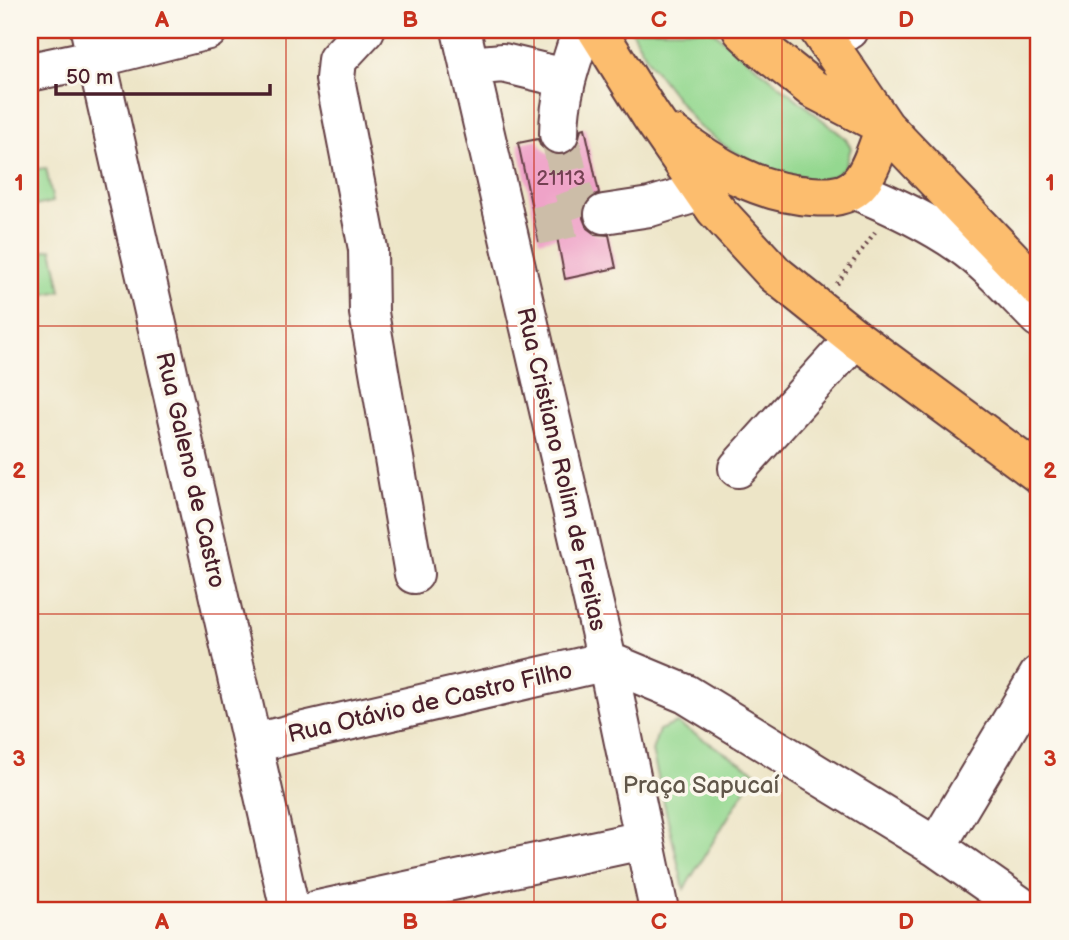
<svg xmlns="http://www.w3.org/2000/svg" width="1069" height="940" viewBox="0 0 1069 940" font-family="'Balsamiq Sans',sans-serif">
  <rect width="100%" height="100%" fill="#fbf7ec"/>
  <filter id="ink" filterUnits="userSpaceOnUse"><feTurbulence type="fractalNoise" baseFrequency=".0143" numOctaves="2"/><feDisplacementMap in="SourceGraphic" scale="14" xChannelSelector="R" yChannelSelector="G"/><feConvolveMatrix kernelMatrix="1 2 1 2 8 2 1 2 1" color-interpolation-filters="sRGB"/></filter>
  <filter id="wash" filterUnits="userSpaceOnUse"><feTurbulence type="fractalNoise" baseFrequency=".00686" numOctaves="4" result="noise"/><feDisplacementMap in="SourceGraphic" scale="28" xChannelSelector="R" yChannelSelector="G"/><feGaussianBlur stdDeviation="1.57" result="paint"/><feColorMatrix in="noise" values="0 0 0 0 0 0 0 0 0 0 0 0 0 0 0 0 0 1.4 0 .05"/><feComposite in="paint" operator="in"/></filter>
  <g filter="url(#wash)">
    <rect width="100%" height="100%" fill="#ede5c7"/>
    <!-- green -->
    <path fill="#94d890" stroke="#6f7c5e" stroke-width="2" d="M 631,30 L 711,30 L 845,138 L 851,148 L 845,167 L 834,176 L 814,181 L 785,177 L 732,151 L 698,126 L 651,65 Z
      M 46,168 L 53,202 L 30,207 L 30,170 Z
      M 52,249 L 61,291 L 30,297 L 30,254 Z
      M 677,723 L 756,772 L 684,889 L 652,751 L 659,730 Z"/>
    <g id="blocks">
      <!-- building -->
      <path fill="#efa3c8" d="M 585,128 L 599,193 L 590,197 L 584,205 L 583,218 L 587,228 L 595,234 L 609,235 L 616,268 L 565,279 L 557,237 L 539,241 L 518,143 L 538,139 L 540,145 L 547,152 L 559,156 L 570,153 L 577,146 L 581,129 Z"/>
    </g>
  </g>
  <g filter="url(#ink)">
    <use href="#blocks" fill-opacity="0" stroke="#623d42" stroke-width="2"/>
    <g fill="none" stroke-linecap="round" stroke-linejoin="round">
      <!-- minor-tunnel -->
      <path stroke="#ccbda8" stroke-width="38" stroke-dasharray="38 19" stroke-linecap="butt" d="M 559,134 L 570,182 L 582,216
        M 536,226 L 582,216 L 604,214"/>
      <defs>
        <path id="minor" d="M 90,30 L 290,910
          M 365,30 L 337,60 L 335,79 L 368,249 L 369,313 L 414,574
          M 461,30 L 607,661 L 659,910
          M 825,38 L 849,30
          M 469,66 L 503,63 L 565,78
          M 30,72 L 97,58 L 208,30
          M 559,134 C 559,97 570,65 582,30
          M 853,189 C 890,204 927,221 960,244 C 989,264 1014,293 1039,318
          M 604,214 L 650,207 L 702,191
          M 738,468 L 855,338
          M 607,661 L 686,694 L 936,847 L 1026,910
          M 253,743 L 607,661
          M 936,847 L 1039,675
          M 318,910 L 643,840"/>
        <path id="highway" d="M 597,30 L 651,116 L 715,209 L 775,274 L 855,338 L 1039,474
          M 742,30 L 759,46 L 813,89 L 880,124
          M 819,30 L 885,127 L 1039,288
          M 674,135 C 714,166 759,193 811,196 C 825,197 840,198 853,189 C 870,177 878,145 885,127"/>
      </defs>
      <!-- minor casing -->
      <use href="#minor" stroke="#623d42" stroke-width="42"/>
      <!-- highway casing -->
      <use href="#highway" stroke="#623d42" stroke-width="42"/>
      <!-- path -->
      <path stroke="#623d42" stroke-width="4.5" stroke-dasharray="2 5" stroke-linecap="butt" d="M 837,284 L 875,232"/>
      <!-- minor -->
      <use href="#minor" stroke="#fff" stroke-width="38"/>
      <!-- highway -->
      <use href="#highway" stroke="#fcbd6e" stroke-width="38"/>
    </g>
  </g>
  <!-- grid -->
  <path fill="none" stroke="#c8321e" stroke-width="2" stroke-opacity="0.55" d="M 286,30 L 286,910M 534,30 L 534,910M 782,30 L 782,910M 30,326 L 1039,326M 30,614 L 1039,614"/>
  <g text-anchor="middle" stroke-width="7" stroke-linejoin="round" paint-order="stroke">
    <!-- number labels -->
    <g font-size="21" fill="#734052">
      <text x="561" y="185">21113</text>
    </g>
    <!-- street labels -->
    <g font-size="24" fill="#4a1f2b" stroke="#fbf7ec">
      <text transform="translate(562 469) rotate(77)" y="8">Rua Cristiano Rolim de Freitas</text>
      <text transform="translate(191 470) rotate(77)" y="8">Rua Galeno de Castro</text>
      <text transform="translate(430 702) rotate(-13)" y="8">Rua Otávio de Castro Filho</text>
    </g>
    <!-- park labels -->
    <g font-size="24" fill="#605649" stroke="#fbf7ec">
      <text x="701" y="793">Praça Sapucaí</text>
    </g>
  </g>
  <!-- margin -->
  <rect width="1069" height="940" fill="none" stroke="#fbf7ec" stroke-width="77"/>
  <!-- scale -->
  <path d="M56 84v10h214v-10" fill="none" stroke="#4a1f2b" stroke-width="3.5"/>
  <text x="66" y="84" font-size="21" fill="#4a1f2b" stroke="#fbf7ec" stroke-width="5" paint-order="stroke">50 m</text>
  <rect x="38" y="38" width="992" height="864" fill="none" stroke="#c8321e" stroke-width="2.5"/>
  <g font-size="23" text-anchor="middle" font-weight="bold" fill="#c8321e">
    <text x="162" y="27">A</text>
    <text x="410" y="27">B</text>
    <text x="659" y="27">C</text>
    <text x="906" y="27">D</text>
    <text x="19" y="190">1</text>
    <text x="1050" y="190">1</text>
    <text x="19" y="478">2</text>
    <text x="1050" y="478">2</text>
    <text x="19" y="766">3</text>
    <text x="1050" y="766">3</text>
    <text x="162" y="929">A</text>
    <text x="410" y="929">B</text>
    <text x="659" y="929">C</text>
    <text x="906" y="929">D</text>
  </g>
</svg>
